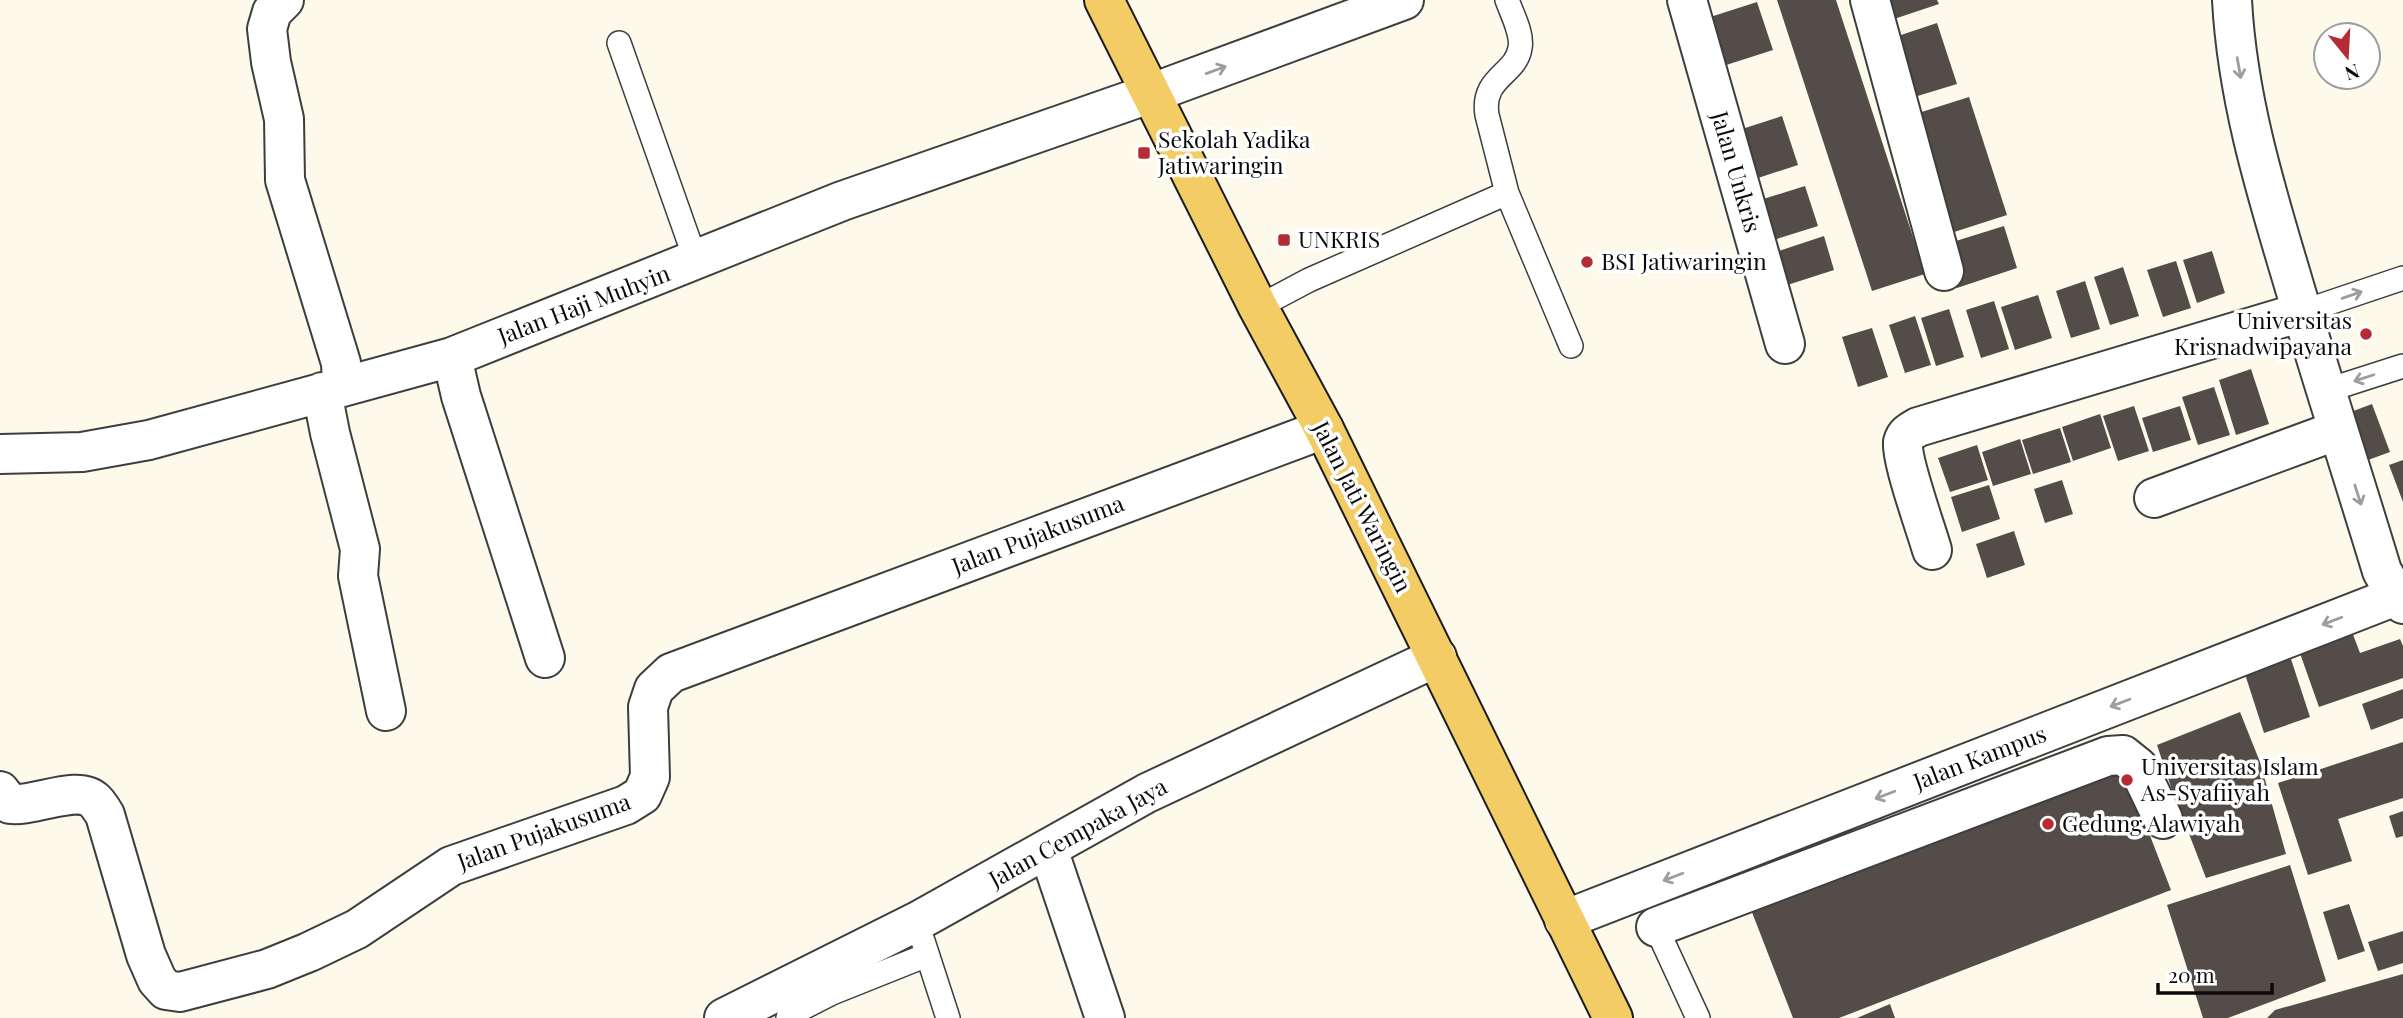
<svg xmlns="http://www.w3.org/2000/svg" width="2403" height="1018" viewBox="0 0 2403 1018" font-family="'Playfair Display',serif">
  <rect width="100%" height="100%" fill="#fefaeb"/>
  <!-- building -->
  <path fill="#544c48" d="M 1777,0 L 1836,0 L 1925,274 L 1872,291 Z
    M 1881,0 L 1937,0 L 1939,4 L 1888,21 Z
    M 1757,2 L 1773,50 L 1720,67 L 1704,19 Z
    M 1937,23 L 1957,84 L 1911,98 L 1892,38 Z
    M 1969,97 L 2007,215 L 1951,233 L 1912,115 Z
    M 1782,116 L 1798,165 L 1755,179 L 1739,130 Z
    M 1805,186 L 1818,226 L 1770,241 L 1757,201 Z
    M 2004,226 L 2017,268 L 1957,288 L 1943,245 Z
    M 1824,236 L 1834,270 L 1775,289 L 1764,256 Z
    M 2212,251 L 2225,293 L 2197,303 L 2183,260 Z
    M 2176,261 L 2191,308 L 2163,317 L 2147,270 Z
    M 2123,267 L 2139,316 L 2110,325 L 2094,277 Z
    M 2085,281 L 2100,329 L 2071,338 L 2056,291 Z
    M 2038,295 L 2052,338 L 2015,350 L 2001,307 Z
    M 1994,301 L 2009,349 L 1981,358 L 1966,310 Z
    M 1949,309 L 1964,357 L 1936,366 L 1921,318 Z
    M 1915,316 L 1931,365 L 1905,373 L 1889,325 Z
    M 1872,328 L 1888,377 L 1858,387 L 1842,337 Z
    M 2251,369 L 2269,424 L 2236,435 L 2219,380 Z
    M 2214,387 L 2230,435 L 2198,445 L 2182,397 Z
    M 2372,404 L 2390,452 L 2357,464 L 2340,416 Z
    M 2134,406 L 2149,451 L 2118,461 L 2103,416 Z
    M 2180,406 L 2191,440 L 2153,452 L 2142,418 Z
    M 2100,414 L 2111,448 L 2073,461 L 2062,427 Z
    M 2060,428 L 2071,462 L 2033,474 L 2022,440 Z
    M 2020,439 L 2031,474 L 1993,486 L 1982,452 Z
    M 1977,445 L 1988,480 L 1950,492 L 1938,458 Z
    M 2403,460 L 2403,502 L 2389,465 Z
    M 2062,480 L 2073,514 L 2045,523 L 2034,489 Z
    M 1989,485 L 2000,519 L 1962,532 L 1951,497 Z
    M 2014,531 L 2025,565 L 1987,578 L 1976,544 Z
    M 2349,624 L 2360,653 L 2400,639 L 2403,646 L 2403,678 L 2319,707 L 2296,642 Z
    M 2290,656 L 2310,717 L 2264,733 L 2244,671 Z
    M 2403,689 L 2403,718 L 2371,730 L 2362,704 Z
    M 2240,712 L 2260,762 L 2286,854 L 2206,878 L 2171,787 L 2157,745 Z
    M 2403,742 L 2403,798 L 2338,819 L 2352,861 L 2308,875 L 2278,783 Z
    M 2120,758 L 2171,890 L 1839,1018 L 1793,1018 L 1748,902 Z
    M 2403,811 L 2403,836 L 2396,838 L 2389,816 Z
    M 2290,865 L 2326,981 L 2228,1018 L 2203,1018 L 2167,905 Z
    M 2349,904 L 2365,951 L 2338,960 L 2323,912 Z
    M 2403,931 L 2403,963 L 2378,971 L 2368,942 Z
    M 2403,974 L 2403,1018 L 2267,1018 L 2275,1010 Z
    M 1890,1004 L 1895,1018 L 1857,1018 Z"/>
  <g fill="none" stroke-linecap="round" stroke-linejoin="round">
    <defs>
      <path id="service" d="M 1507,0 C 1512,14 1523,34 1520,48 C 1516,75 1481,77 1487,115 L 1507,193 L 1571,346
        M 619,43 L 696,261
        M 1258,307 L 1309,280 L 1507,193
        M 2302,312 L 2403,278
        M 2325,391 L 2403,366
        M 1656,927 L 1698,1018
        M 923,941 L 948,1018
        M 788,1018 L 789,1015 L 832,993 L 927,955"/>
      <path id="minor" d="M 284,0 L 272,12 L 267,29 L 271,62 L 284,119 L 285,180 L 341,363 L 342,387
        M 1687,0 L 1785,344
        M 1870,0 L 1944,271
        M 2232,0 C 2237,95 2264,185 2291,275 C 2320,374 2352,472 2382,571 L 2396,596 L 2403,604
        M 452,357 L 461,396 L 545,658
        M 322,392 L 330,433 L 360,549 L 358,576 L 386,711
        M 0,454 L 82,452 L 149,440 L 452,357 L 842,201 L 1152,93 L 1404,0
        M 2154,498 L 2338,430
        M 1932,550 C 1926,529 1901,460 1903,442 C 1905,434 1911,431 1918,427 L 2302,312
        M 0,791 L 10,804 C 35,807 78,784 95,801 C 99,805 102,810 105,815 L 146,955 L 157,980 L 166,990 L 180,992 L 267,969 L 309,952 L 357,929 L 451,866 L 626,805 L 642,795 L 650,777 L 648,707 L 654,689 L 671,673 L 1324,429
        M 1048,849 L 1105,1018
        M 1564,920 L 2396,596
        M 1656,927 L 2108,756 L 2123,755 L 2138,767 L 2163,819
        M 724,1018 L 918,921 L 1147,793 L 1437,657"/>
      <path id="primary" d="M 1104,0 L 1258,307 L 1324,429 L 1613,1018"/>
    </defs>
    <!-- service casing -->
    <use href="#service" stroke="#3e3e3e" stroke-width="26"/>
    <!-- minor casing -->
    <use href="#minor" stroke="#3e3e3e" stroke-width="42"/>
    <!-- primary casing -->
    <use href="#primary" stroke="#1c1c1c" stroke-width="42"/>
    <!-- service -->
    <use href="#service" stroke="#fff" stroke-width="23"/>
    <!-- minor -->
    <use href="#minor" stroke="#fff" stroke-width="38"/>
    <!-- primary -->
    <use href="#primary" stroke="#f3cc66" stroke-width="38"/>
  </g>
  <!-- one-way arrows -->
  <defs><path id="oneway-shaft" d="M-6 0H5M1.5-3L5.5 0L1.5 3" fill="none" stroke-width="1.6" stroke-linecap="round" stroke-linejoin="round" transform="scale(1.75)"/></defs>
  <g stroke="#9d9d9d">
    <use href="#oneway-shaft" transform="translate(2239 68) rotate(80)"/>
    <use href="#oneway-shaft" transform="translate(1216 70) rotate(-20)"/>
    <use href="#oneway-shaft" transform="translate(2352 295) rotate(-19)"/>
    <use href="#oneway-shaft" transform="translate(2364 378) rotate(162)"/>
    <use href="#oneway-shaft" transform="translate(2358 495) rotate(72)"/>
    <use href="#oneway-shaft" transform="translate(2332 621) rotate(159)"/>
    <use href="#oneway-shaft" transform="translate(2120 703) rotate(159)"/>
    <use href="#oneway-shaft" transform="translate(1885 795) rotate(159)"/>
    <use href="#oneway-shaft" transform="translate(1673 877) rotate(159)"/>
  </g>
  <!-- markers -->
  <g fill="#b52a35" stroke="#fff" stroke-width="2.5">
    <rect x="1137" y="146" width="14" height="14" rx="3.5"/>
    <rect x="1277" y="233" width="14" height="14" rx="3.5"/>
    <circle cx="1587" cy="262" r="7"/>
    <circle cx="2366" cy="334" r="7"/>
    <circle cx="2127" cy="780" r="7"/>
    <circle cx="2048" cy="824" r="7"/>
  </g>
  <g text-anchor="middle" stroke-width="7" stroke-linejoin="round" paint-order="stroke">
    <!-- poi labels -->
    <g font-size="23" fill="#0b0b0b" stroke="#fff" text-anchor="start">
      <text x="1158" y="148">Sekolah Yadika<tspan x="1158" dy="26">Jatiwaringin</tspan></text>
      <text x="1298" y="248">UNKRIS</text>
      <text x="1601" y="270">BSI Jatiwaringin</text>
      <text x="2352" y="329" text-anchor="end">Universitas<tspan x="2352" dy="26">Krisnadwipayana</tspan></text>
      <text x="2141" y="775">Universitas Islam<tspan x="2141" dy="26">As-Syafiiyah</tspan></text>
      <text x="2062" y="832">Gedung Alawiyah</text>
    </g>
    <!-- street labels -->
    <g font-size="23" fill="#0b0b0b" stroke="#fff">
      <text transform="translate(1736 172) rotate(74)" y="8">Jalan Unkris</text>
      <text transform="translate(584 305) rotate(-21)" y="8">Jalan Haji Muhyin</text>
      <text transform="translate(1362 507) rotate(63)" y="8">Jalan Jati Waringin</text>
      <text transform="translate(1038 535) rotate(-21)" y="8">Jalan Pujakusuma</text>
      <text transform="translate(1980 758) rotate(-21)" y="8">Jalan Kampus</text>
      <text transform="translate(544 832) rotate(-20)" y="8">Jalan Pujakusuma</text>
      <text transform="translate(1078 833) rotate(-29)" y="8">Jalan Cempaka Jaya</text>
    </g>
  </g>
  <!-- north arrow -->
  <g transform="translate(2347 56) rotate(162)"><circle r="33" fill="#ffffff" stroke="#9d9d9d" stroke-width="2"/>
  <path d="M0-5L12 26L0 18L-12 26Z" fill="#b52a35"/>
  <text y="-10" font-size="19" font-weight="bold" text-anchor="middle" fill="#0b0b0b">N</text>
  </g>
  <!-- scale -->
  <path d="M2158 983v10h114v-10" fill="none" stroke="#0b0b0b" stroke-width="3.5"/>
  <text x="2168" y="983" font-size="21" fill="#0b0b0b" stroke="#ffffff" stroke-width="5" paint-order="stroke">20 m</text>
</svg>
